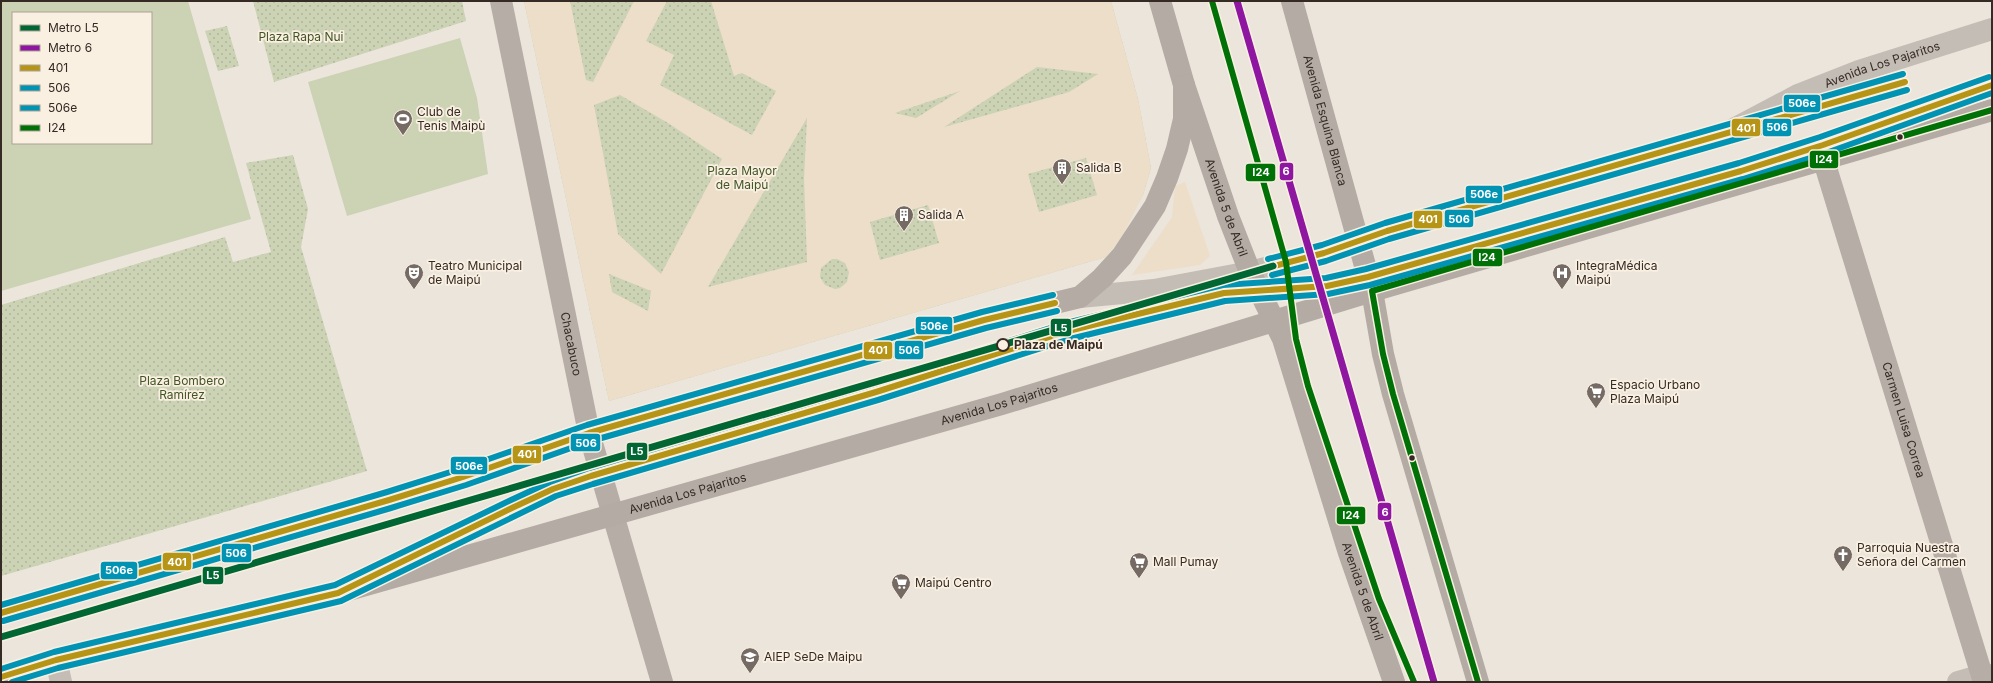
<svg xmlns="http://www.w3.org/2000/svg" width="1993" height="683" viewBox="0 0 1993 683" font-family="Inter,sans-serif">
  <defs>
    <pattern id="grass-dots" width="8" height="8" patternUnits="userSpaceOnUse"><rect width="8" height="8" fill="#ccd2b4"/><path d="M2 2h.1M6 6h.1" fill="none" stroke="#b0b49b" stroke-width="1.8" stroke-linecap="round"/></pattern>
  </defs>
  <rect width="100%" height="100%" fill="#ece5dc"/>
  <!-- grass -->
  <path fill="url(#grass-dots)" d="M 253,1 L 462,1 L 466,21 L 274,82 Z
    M 524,1 L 1111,1 L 1138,99 L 1151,168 L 1143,195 L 1106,257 L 609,401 Z
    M 227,26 L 239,66 L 218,71 L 205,31 Z
    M 293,155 L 308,209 L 301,247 L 367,471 L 1,576 L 1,305 L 225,237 L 233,262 L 271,252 L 246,163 Z"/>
  <!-- pitch -->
  <path fill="#ccd2b4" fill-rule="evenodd" d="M 1,1 L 188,1 L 251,219 L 1,291 ZM 13,13 L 151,13 L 151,143 L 13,143 Z
    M 460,38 L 477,98 L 488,174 L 347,216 L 308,82 Z"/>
  <!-- plaza -->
  <path fill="#ecdec9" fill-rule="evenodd" d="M 524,1 L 570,1 L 586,80 L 593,82 L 634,1 L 667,1 L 646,41 L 674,55 L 660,85 L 752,135 L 776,91 L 742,73 L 734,76 L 711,1 L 1111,1 L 1138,99 L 1151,168 L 1143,195 L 1122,237 L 1106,257 L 609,401 ZM 1037,67 L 1098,74 L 1069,92 L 944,127 ZM 960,91 L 916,118 L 895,113 ZM 620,95 L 668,123 L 722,159 L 661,274 L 618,234 L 594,105 ZM 807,118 L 804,179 L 807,262 L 708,287 ZM 1086,158 L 1097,195 L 1039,212 L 1028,174 ZM 928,205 L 939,243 L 880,260 L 870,222 ZM 832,259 L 837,259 L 845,263 L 849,272 L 847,282 L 840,288 L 835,289 L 825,285 L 820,277 L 821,268 ZM 609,274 L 651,291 L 648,311 L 612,292 Z
    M 1185,182 L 1210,256 L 1200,265 L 1132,275 L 1172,217 L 1175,186 Z"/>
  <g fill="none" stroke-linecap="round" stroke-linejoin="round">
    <!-- minor -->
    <g stroke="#c4bdb5" stroke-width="22">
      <path id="s1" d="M 1080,297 L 1154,290 L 1250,272 L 1324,253 L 1357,240 L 1387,231 L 1728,132 L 1798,95 L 1859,71 L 1992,29"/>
      <path d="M 56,660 L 61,682"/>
      <path d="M 1958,682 L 1982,675 L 1992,675"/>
    </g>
    <!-- secondary -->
    <g stroke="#b5ada6" stroke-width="22">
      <path id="s2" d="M 501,1 L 589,433 L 662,682"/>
      <path id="s3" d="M 1823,158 L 1984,682"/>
    </g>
    <!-- primary -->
    <g stroke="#b3aba4" stroke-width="22">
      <path id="s4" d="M 1160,1 L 1184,85 L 1228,216 L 1250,272 L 1283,339 L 1349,553 L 1394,682"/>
      <path id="s5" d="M 1292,1 L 1372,291 L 1383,354 L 1393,394 L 1478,682"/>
      <path d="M 1,613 L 389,500 L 463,477 L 589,433 L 984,320 L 1080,297 L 1102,278 L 1122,256 L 1155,206 L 1167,178 L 1177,149 L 1184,119 L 1184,85"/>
      <path id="s6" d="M 1,677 L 56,660 L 338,593 L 1002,404 L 1372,291 L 1992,110"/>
    </g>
    <defs>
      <path id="bus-1" d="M 1270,267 L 1324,253 L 1387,231 L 1905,82
        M 1,613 L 389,500 L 463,477 L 589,433 L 984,320 L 1055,303
        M 1,677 L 56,660 L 338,593 L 514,507 L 553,489 L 591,476 L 876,392 L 1068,331 L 1224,293 L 1327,286 L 1368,277 L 1741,171 L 1823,145 L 1992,85"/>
      <path id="bus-2" d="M 1272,275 L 1326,261 L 1389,239 L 1907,90
        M 3,621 L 391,508 L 466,485 L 591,441 L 986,328 L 1057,311
        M 12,682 L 58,668 L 341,601 L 556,496 L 593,484 L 878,400 L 1070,339 L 1225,301 L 1328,294 L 1370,285 L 1743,179 L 1826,153 L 1992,93"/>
      <path id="bus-3" d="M 1268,259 L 1322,245 L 1385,223 L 1903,74
        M 1,605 L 387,492 L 460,469 L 587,425 L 982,312 L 1053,295
        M 1,669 L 54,652 L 335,585 L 511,500 L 550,482 L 589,468 L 874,384 L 1066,323 L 1223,285 L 1326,278 L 1366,269 L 1739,163 L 1820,137 L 1989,77"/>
      <path id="bus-4" d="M 1212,1 L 1286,262 L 1296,339 L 1308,386 L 1379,599 L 1414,682
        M 1478,682 L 1393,394 L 1383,354 L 1372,291 L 1992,110"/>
    </defs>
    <!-- bus-1 casing -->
    <use href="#bus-1" stroke="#faf0e1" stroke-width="9"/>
    <!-- bus-2 casing -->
    <use href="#bus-2" stroke="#faf0e1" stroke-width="9"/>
    <!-- bus-3 casing -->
    <use href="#bus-3" stroke="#faf0e1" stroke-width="9"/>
    <!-- bus-4 casing -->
    <use href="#bus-4" stroke="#faf0e1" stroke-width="9"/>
    <!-- bus-1 -->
    <use href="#bus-1" stroke="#b69415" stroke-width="6"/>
    <!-- bus-2 -->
    <use href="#bus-2" stroke="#0093b3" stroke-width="6"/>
    <!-- bus-3 -->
    <use href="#bus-3" stroke="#0093b3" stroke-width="6"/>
    <!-- bus-4 -->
    <use href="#bus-4" stroke="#007106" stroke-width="6"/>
    <defs>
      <path id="metro-1" d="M 1,637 L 1273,266"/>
      <path id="metro-2" d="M 1237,1 L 1434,682"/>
    </defs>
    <!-- metro-1 casing -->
    <use href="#metro-1" stroke="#faf0e1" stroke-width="10"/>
    <!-- metro-2 casing -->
    <use href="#metro-2" stroke="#faf0e1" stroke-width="10"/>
    <!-- metro-1 -->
    <use href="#metro-1" stroke="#063" stroke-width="7"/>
    <!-- metro-2 -->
    <use href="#metro-2" stroke="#8e16a1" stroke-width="7"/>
  </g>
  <!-- icons -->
  <defs>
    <symbol id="stadium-pin" viewBox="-11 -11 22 30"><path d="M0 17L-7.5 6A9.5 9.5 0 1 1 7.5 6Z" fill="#756b64" stroke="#faf0e1"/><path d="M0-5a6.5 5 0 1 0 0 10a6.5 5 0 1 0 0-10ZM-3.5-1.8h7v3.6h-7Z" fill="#fff"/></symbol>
    <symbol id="building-pin" viewBox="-11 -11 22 30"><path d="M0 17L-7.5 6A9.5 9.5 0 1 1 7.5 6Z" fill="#756b64" stroke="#faf0e1"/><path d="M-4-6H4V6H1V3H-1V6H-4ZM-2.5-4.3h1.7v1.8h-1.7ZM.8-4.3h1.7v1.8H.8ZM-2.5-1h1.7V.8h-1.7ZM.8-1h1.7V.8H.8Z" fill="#fff"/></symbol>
    <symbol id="theatre-pin" viewBox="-11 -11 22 30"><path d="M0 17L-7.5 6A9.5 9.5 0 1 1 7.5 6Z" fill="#756b64" stroke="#faf0e1"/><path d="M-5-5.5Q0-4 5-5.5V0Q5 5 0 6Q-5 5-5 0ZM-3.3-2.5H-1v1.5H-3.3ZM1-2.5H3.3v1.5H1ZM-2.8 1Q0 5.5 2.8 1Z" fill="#fff"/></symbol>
    <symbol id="hospital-pin" viewBox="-11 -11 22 30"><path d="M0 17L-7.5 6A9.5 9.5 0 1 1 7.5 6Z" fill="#756b64" stroke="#faf0e1"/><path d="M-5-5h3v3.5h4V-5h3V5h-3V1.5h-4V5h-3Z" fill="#fff"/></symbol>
    <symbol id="supermarket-pin" viewBox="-11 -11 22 30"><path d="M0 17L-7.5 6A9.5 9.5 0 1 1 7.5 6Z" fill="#756b64" stroke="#faf0e1"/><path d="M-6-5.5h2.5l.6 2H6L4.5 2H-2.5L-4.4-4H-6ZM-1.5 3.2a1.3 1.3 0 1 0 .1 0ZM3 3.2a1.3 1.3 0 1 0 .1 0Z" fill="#fff"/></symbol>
    <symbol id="church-pin" viewBox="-11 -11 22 30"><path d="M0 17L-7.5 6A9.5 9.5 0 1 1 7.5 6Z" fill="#756b64" stroke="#faf0e1"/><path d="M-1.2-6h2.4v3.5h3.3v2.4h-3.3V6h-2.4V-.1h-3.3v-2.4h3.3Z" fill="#fff"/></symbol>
    <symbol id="university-pin" viewBox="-11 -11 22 30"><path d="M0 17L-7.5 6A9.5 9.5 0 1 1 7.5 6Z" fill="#756b64" stroke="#faf0e1"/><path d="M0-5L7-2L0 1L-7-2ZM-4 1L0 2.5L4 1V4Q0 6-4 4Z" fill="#fff"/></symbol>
  </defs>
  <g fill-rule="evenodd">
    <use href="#stadium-pin" x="392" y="108" width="22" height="30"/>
    <use href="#building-pin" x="1051" y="157" width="22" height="30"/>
    <use href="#building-pin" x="893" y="204" width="22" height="30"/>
    <use href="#theatre-pin" x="403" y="262" width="22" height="30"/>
    <use href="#hospital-pin" x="1551" y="262" width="22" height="30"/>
    <use href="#supermarket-pin" x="1585" y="381" width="22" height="30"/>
    <use href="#church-pin" x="1832" y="544" width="22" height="30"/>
    <use href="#supermarket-pin" x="1128" y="551" width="22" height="30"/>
    <use href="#supermarket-pin" x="890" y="572" width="22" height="30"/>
    <use href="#university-pin" x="739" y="646" width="22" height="30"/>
  </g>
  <!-- markers -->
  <g fill="#352a24" stroke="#faf0e1" stroke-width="1.5">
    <circle cx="1900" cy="137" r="3.5"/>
    <circle cx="1412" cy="458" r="3.5"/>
  </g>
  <circle fill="#faf0e1" stroke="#352a24" stroke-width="2" cx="1003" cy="345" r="6"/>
  <g text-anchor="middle" stroke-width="3.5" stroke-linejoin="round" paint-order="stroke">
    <!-- park labels -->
    <g font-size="12" fill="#425526" stroke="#faf0e1">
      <text x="301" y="41">Plaza Rapa Nui</text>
      <text x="742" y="175">Plaza Mayor<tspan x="742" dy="14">de Maipú</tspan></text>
      <text x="182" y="385">Plaza Bombero<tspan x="182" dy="14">Ramírez</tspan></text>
    </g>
    <!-- street labels -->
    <g font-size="12" fill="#352a24" stroke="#faf0e1">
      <text dy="4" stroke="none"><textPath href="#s1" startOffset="839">Avenida Los Pajaritos</textPath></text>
      <text dy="4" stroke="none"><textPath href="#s5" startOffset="124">Avenida Esquina Blanca</textPath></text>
      <text dy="4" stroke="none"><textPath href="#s4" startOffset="217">Avenida 5 de Abril</textPath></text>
      <text dy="4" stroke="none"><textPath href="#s2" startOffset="350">Chacabuco</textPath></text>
      <text dy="4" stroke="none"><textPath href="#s6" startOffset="1035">Avenida Los Pajaritos</textPath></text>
      <text dy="4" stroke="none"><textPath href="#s3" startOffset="274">Carmen Luisa Correa</textPath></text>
      <text dy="4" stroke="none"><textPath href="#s6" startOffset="711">Avenida Los Pajaritos</textPath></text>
      <text dy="4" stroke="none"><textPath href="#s4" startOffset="625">Avenida 5 de Abril</textPath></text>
    </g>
    <!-- poi labels -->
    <g font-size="12" fill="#352a24" stroke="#faf0e1" text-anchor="start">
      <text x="417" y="116">Club de<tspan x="417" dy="14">Tenis Maipù</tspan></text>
      <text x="1076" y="172">Salida B</text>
      <text x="918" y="219">Salida A</text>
      <text x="428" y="270">Teatro Municipal<tspan x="428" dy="14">de Maipú</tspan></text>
      <text x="1576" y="270">IntegraMédica<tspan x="1576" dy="14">Maipú</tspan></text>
      <text x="1610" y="389">Espacio Urbano<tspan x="1610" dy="14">Plaza Maipú</tspan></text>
      <text x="1857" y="552">Parroquia Nuestra<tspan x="1857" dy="14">Señora del Carmen</tspan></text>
      <text x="1153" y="566">Mall Pumay</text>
      <text x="915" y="587">Maipú Centro</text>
      <text x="764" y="661">AIEP SeDe Maipu</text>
    </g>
    <!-- stop labels -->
    <g font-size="12" font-weight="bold" fill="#352a24" stroke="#faf0e1" text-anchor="start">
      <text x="1014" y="349">Plaza de Maipú</text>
    </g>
  </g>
  <g stroke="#faf0e1" stroke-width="1.5">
    <rect x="1783" y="94" width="38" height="19" rx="4" fill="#0093b3"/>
    <rect x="1762" y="118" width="30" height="19" rx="4" fill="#0093b3"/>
    <rect x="1731" y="118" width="30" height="19" rx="4" fill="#b69415"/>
    <rect x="1809" y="150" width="30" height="19" rx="4" fill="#007106"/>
    <rect x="1279" y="162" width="15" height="19" rx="4" fill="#8e16a1"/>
    <rect x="1245" y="163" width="31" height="19" rx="4" fill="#007106"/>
    <rect x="1465" y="185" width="38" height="19" rx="4" fill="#0093b3"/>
    <rect x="1444" y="209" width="30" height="19" rx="4" fill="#0093b3"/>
    <rect x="1413" y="210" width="30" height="19" rx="4" fill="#b69415"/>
    <rect x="1472" y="248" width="31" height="19" rx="4" fill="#007106"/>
    <rect x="915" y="316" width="38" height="19" rx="4" fill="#0093b3"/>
    <rect x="1050" y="318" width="22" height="19" rx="4" fill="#063"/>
    <rect x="894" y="340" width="30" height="20" rx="4" fill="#0093b3"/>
    <rect x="863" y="341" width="30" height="19" rx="4" fill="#b69415"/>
    <rect x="570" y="433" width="31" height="19" rx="4" fill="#0093b3"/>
    <rect x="626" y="442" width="22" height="19" rx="4" fill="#063"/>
    <rect x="512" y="445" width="30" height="19" rx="4" fill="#b69415"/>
    <rect x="450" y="456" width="38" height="19" rx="4" fill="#0093b3"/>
    <rect x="1377" y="502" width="15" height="19" rx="4" fill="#8e16a1"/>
    <rect x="1336" y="506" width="30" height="19" rx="4" fill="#007106"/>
    <rect x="221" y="543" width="31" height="20" rx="4" fill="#0093b3"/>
    <rect x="162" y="552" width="30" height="19" rx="4" fill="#b69415"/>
    <rect x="100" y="561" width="38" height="19" rx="4" fill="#0093b3"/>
    <rect x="202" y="566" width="22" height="19" rx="4" fill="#063"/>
  </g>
  <g font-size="11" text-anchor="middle" font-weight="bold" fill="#fff">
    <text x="1802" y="107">506e</text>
    <text x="1777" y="131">506</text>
    <text x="1746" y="132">401</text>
    <text x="1824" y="163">I24</text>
    <text x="1286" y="175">6</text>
    <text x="1261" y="176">I24</text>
    <text x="1484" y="198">506e</text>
    <text x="1459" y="223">506</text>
    <text x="1428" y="223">401</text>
    <text x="1487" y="261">I24</text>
    <text x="934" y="330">506e</text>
    <text x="1061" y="332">L5</text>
    <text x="909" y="354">506</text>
    <text x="878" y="354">401</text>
    <text x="586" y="447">506</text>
    <text x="637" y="455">L5</text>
    <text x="527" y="458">401</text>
    <text x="469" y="470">506e</text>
    <text x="1385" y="516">6</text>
    <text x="1351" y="519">I24</text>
    <text x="236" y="557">506</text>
    <text x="177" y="566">401</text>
    <text x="119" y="574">506e</text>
    <text x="213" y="579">L5</text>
  </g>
  <!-- border -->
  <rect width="1993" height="683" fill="none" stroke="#352a24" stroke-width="4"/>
  <!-- legend -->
  <rect x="12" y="12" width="140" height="132" fill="#faf0e1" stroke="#aba195"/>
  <rect x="20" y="25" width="20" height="6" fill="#006633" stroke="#aba195"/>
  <text x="48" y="32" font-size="12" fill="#352a24">Metro L5</text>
  <rect x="20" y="45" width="20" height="6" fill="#8e16a1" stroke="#aba195"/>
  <text x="48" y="52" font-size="12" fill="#352a24">Metro 6</text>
  <rect x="20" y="65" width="20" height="6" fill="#b69415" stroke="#aba195"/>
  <text x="48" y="72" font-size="12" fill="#352a24">401</text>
  <rect x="20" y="85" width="20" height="6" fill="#0093b3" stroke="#aba195"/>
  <text x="48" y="92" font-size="12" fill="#352a24">506</text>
  <rect x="20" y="105" width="20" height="6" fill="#0093b3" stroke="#aba195"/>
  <text x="48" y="112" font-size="12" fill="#352a24">506e</text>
  <rect x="20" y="125" width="20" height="6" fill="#007106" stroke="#aba195"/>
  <text x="48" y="132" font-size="12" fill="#352a24">I24</text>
</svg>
